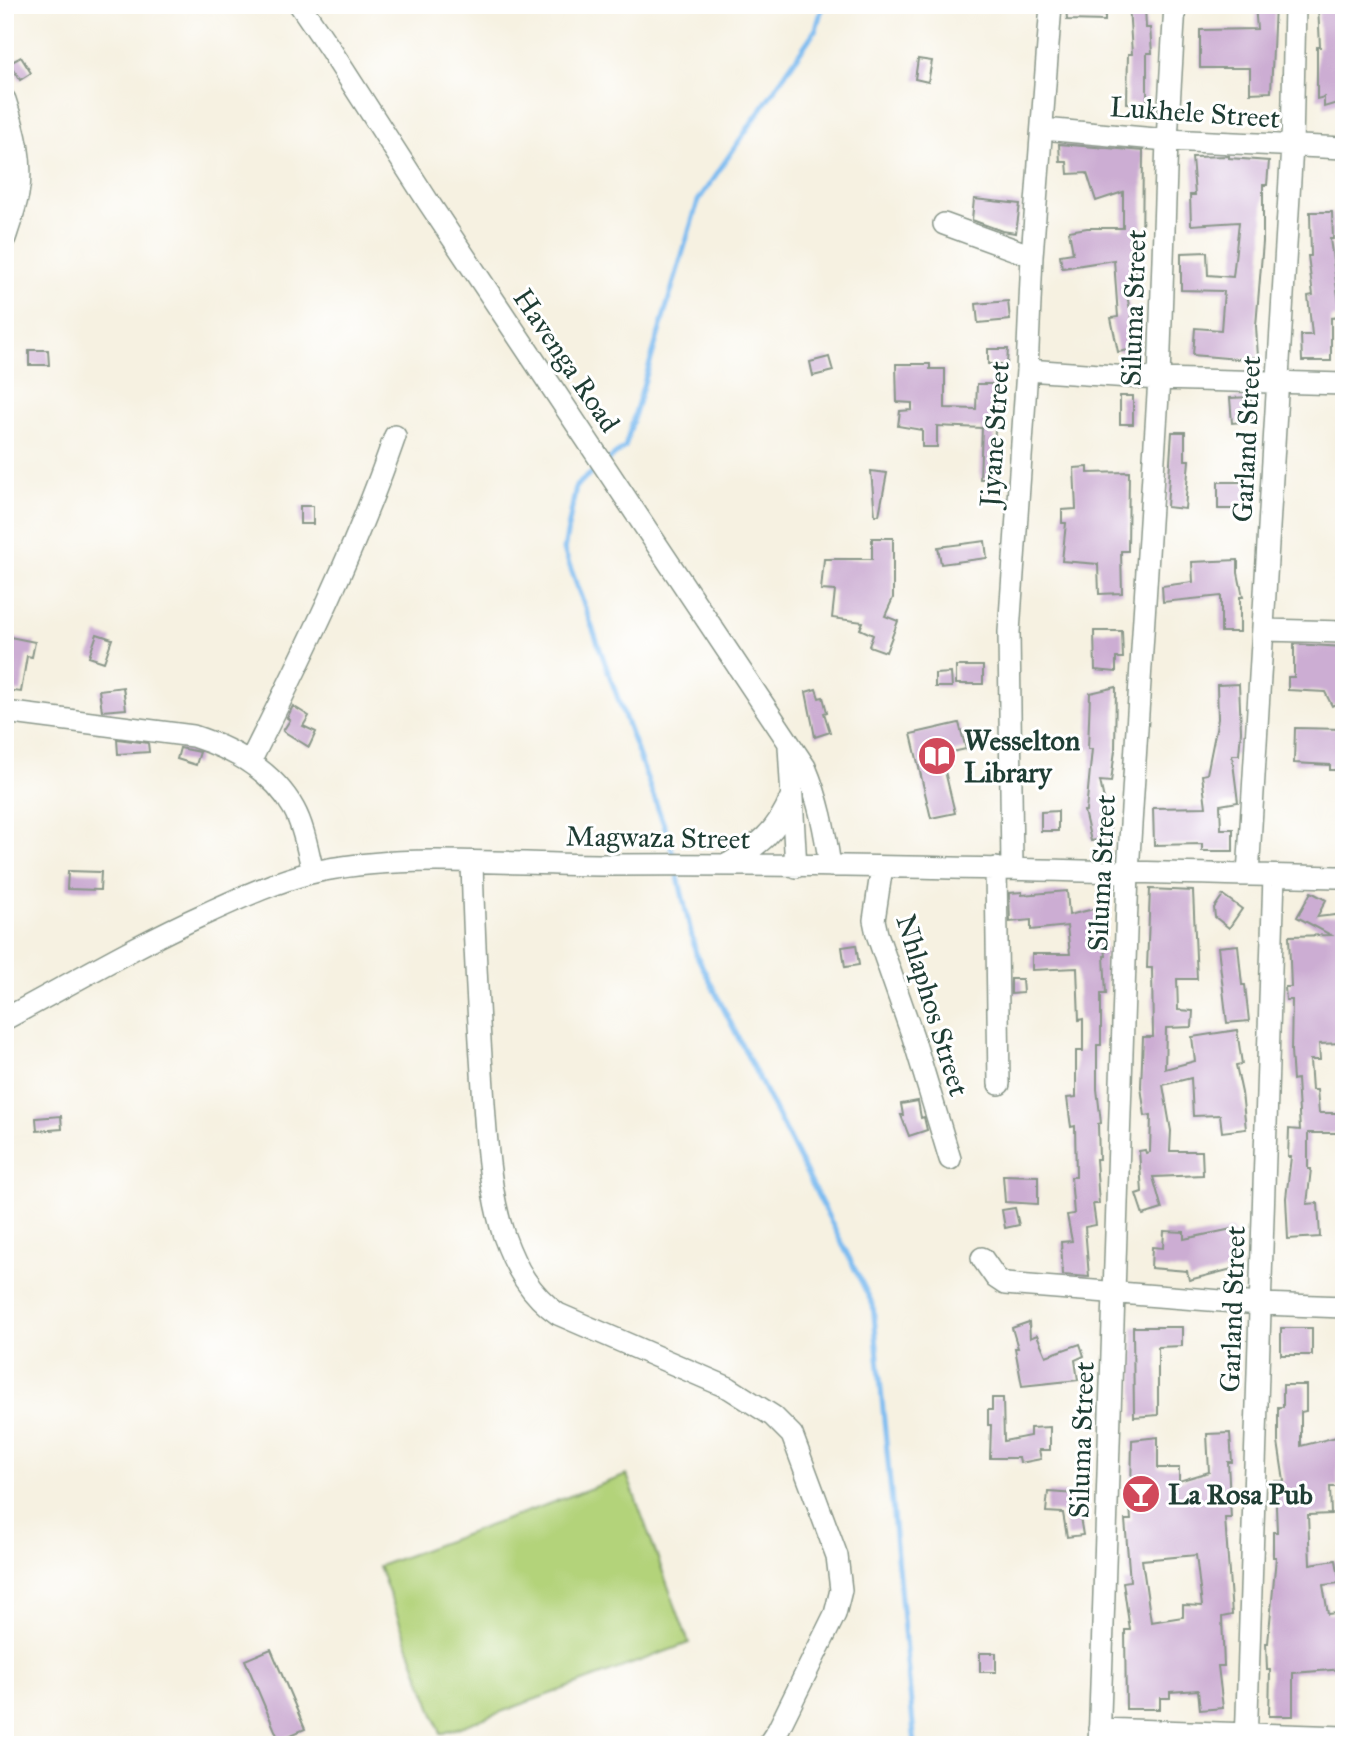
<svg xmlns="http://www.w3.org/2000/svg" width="1349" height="1750" viewBox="0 0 1349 1750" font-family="'IM FELL Great Primer',serif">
  <rect width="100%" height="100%" fill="#fff"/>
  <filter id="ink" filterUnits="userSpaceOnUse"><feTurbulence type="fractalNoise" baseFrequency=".0143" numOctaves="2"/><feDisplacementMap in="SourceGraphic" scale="14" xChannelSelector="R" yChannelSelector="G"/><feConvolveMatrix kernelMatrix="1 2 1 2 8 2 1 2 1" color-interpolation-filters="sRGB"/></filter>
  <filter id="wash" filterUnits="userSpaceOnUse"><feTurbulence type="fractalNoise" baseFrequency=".00686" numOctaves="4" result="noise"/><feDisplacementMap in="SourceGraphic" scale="28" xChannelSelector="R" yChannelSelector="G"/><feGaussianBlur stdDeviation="1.57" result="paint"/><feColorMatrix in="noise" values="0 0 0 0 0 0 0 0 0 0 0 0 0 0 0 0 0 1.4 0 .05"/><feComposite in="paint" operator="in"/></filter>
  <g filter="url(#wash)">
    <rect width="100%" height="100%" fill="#f6f1e1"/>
    <!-- green -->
    <path fill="#b3d37a" stroke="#698857" stroke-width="2" d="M 627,1475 L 689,1643 L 441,1734 L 379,1566 Z"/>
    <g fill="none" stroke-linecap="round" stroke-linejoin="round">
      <!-- stream -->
      <path stroke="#7cbbf0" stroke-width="5" d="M 608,460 L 625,447 L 698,201 L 816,29 L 823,5
        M 600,466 L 576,486 L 564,550 L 668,836 L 674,859
        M 676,868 L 696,954 L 873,1305 L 915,1745"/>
    </g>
    <g id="blocks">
      <!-- building -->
      <path fill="#ccadd3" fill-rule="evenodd" d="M 1066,5 L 1105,5 L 1105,21 L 1067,20 Z
        M 1129,5 L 1145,5 L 1146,28 L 1150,28 L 1152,53 L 1147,53 L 1147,104 L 1127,103 L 1128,54 L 1132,54 Z
        M 1255,5 L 1275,5 L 1271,92 L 1250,93 L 1250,68 L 1200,68 L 1200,30 L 1257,29 Z
        M 1318,5 L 1344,5 L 1344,101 L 1324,107 L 1324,97 L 1317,99 L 1317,47 L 1320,47 Z
        M 21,57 L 31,73 L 20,80 L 10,63 Z
        M 918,59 L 932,61 L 928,82 L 915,79 Z
        M 1059,144 L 1143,151 L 1142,254 L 1134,254 L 1137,291 L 1126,292 L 1139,348 L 1118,352 L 1111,318 L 1118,317 L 1114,260 L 1062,268 L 1060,255 L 1073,253 L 1069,231 L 1087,228 L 1123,228 L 1123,192 L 1096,201 L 1087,173 L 1068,174 L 1067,162 L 1060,162 Z
        M 1229,156 L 1229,158 L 1269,161 L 1267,185 L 1263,185 L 1263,242 L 1256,326 L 1258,357 L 1238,359 L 1193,355 L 1195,328 L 1221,330 L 1224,291 L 1181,290 L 1181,253 L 1207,252 L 1208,275 L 1233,277 L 1239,222 L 1191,225 L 1190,195 L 1195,195 L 1192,157 Z
        M 974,199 L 1020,204 L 1016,233 L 1002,231 L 972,220 Z
        M 1310,212 L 1332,212 L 1333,239 L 1330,239 L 1341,317 L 1331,318 L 1331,361 L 1302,361 L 1301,335 L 1312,335 L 1308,296 L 1313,295 L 1308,256 L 1311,256 Z
        M 1008,301 L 1010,320 L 978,323 L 976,304 Z
        M 988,349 L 1008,349 L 1007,364 L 988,364 Z
        M 29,350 L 48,350 L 49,365 L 29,365 Z
        M 829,357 L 833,371 L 813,376 L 810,362 Z
        M 896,364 L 930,364 L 930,369 L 945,369 L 945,408 L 976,409 L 977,384 L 997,384 L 994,452 L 998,452 L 997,479 L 980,479 L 982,428 L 937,426 L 937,447 L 922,447 L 922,430 L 898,426 L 900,411 L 912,410 L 912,403 L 897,402 Z
        M 1120,396 L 1133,396 L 1133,424 L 1120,424 Z
        M 1251,397 L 1252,421 L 1232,423 L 1230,398 Z
        M 1172,432 L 1185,432 L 1185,460 L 1189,460 L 1185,509 L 1167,507 Z
        M 1088,467 L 1088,473 L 1129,472 L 1128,551 L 1121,551 L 1122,593 L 1099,594 L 1098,564 L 1062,561 L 1066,523 L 1062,523 L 1062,510 L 1076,509 L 1074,468 Z
        M 871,471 L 887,473 L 879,515 L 875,515 Z
        M 1218,482 L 1248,482 L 1248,509 L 1218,509 Z
        M 300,506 L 313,506 L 313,524 L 300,524 Z
        M 872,538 L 893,538 L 893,598 L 885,616 L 898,621 L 886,652 L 869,646 L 873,635 L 860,629 L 863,622 L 832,618 L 835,591 L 821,590 L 824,559 L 872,559 Z
        M 985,541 L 987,558 L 941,564 L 938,547 Z
        M 1238,560 L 1238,573 L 1243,597 L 1240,597 L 1240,632 L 1221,632 L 1221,596 L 1163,602 L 1162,586 L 1193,582 L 1192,562 Z
        M 1094,631 L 1122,631 L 1123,658 L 1116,658 L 1116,672 L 1095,670 Z
        M 97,634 L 112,639 L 104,662 L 89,657 Z
        M 5,636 L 35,642 L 32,657 L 27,656 L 21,692 L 5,690 L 8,659 L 5,659 Z
        M 1294,644 L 1344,647 L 1344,700 L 1332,706 L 1325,692 L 1288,690 L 1288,677 L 1294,677 Z
        M 956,666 L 983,666 L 983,684 L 956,684 Z
        M 951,673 L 952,687 L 935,687 L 935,674 Z
        M 1239,684 L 1241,731 L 1239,755 L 1232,755 L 1238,802 L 1220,805 L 1221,829 L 1233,829 L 1233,851 L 1202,851 L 1202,844 L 1154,845 L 1153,808 L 1206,807 L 1202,775 L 1207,774 L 1218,719 L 1217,685 Z
        M 123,687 L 126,709 L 102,711 L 99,690 Z
        M 1116,687 L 1115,750 L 1111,782 L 1100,781 L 1112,837 L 1091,841 L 1084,811 L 1086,811 L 1092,749 L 1088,749 L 1090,693 Z
        M 816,689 L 819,698 L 823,697 L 827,712 L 824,713 L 830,732 L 815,737 L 806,692 Z
        M 293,706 L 309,716 L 303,726 L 316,732 L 309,747 L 283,731 L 290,720 L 287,718 Z
        M 959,723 L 966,749 L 948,753 L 951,765 L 944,767 L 955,813 L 931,818 L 911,734 Z
        M 1295,728 L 1344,729 L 1344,770 L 1330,770 L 1330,765 L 1294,763 Z
        M 117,739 L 148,743 L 149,752 L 118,754 Z
        M 180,748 L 200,752 L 196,765 L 177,759 Z
        M 1058,811 L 1058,831 L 1041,831 L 1041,812 Z
        M 68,871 L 101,872 L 100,890 L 67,889 Z
        M 1150,889 L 1193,891 L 1197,979 L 1177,979 L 1178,1010 L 1193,1011 L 1192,1027 L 1166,1028 L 1165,1069 L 1195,1061 L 1192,1037 L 1237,1030 L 1242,1064 L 1236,1065 L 1242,1093 L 1246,1129 L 1222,1132 L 1220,1115 L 1193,1116 L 1191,1078 L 1163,1085 L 1171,1131 L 1170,1151 L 1202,1151 L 1203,1175 L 1153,1177 L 1162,1209 L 1143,1215 L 1136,1194 L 1142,1192 L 1139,1151 L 1145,1150 L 1146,1153 L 1150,1152 L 1151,1115 L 1145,1116 L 1141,1087 L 1143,1037 L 1153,1037 L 1152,968 L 1147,968 Z
        M 1067,891 L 1069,915 L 1094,909 L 1100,930 L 1103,930 L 1106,956 L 1104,956 L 1106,994 L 1101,994 L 1101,1045 L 1097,1045 L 1097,1089 L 1101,1123 L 1098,1124 L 1099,1159 L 1096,1159 L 1099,1204 L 1093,1204 L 1096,1225 L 1085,1227 L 1089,1277 L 1063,1275 L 1061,1242 L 1072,1241 L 1067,1215 L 1074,1214 L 1071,1177 L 1076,1177 L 1075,1126 L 1071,1127 L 1067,1098 L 1076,1097 L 1076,1051 L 1083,1051 L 1083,1019 L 1079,1020 L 1077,968 L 1032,970 L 1032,954 L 1070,954 L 1067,926 L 1031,930 L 1031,920 L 1010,922 L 1009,893 L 1022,892 L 1022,895 Z
        M 1311,892 L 1326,900 L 1317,917 L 1344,914 L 1344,1004 L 1340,1004 L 1342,1043 L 1319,1044 L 1320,1060 L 1310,1060 L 1312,1090 L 1317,1090 L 1319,1113 L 1340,1113 L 1340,1133 L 1308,1133 L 1308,1169 L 1311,1169 L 1307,1204 L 1318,1203 L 1320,1237 L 1288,1239 L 1286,1198 L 1291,1157 L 1288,1157 L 1289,1129 L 1300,1130 L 1297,1079 L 1293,1080 L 1291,1051 L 1292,1000 L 1286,1000 L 1285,987 L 1291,987 L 1289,936 L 1331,935 L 1297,917 Z
        M 1223,895 L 1242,909 L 1229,928 L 1215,917 L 1214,908 Z
        M 856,945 L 859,965 L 845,967 L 842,947 Z
        M 1238,945 L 1242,985 L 1245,985 L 1249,1021 L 1227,1023 L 1218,947 Z
        M 1011,979 L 1022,979 L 1023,993 L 1011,994 Z
        M 918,1101 L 921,1118 L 924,1117 L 927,1130 L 909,1136 L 901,1115 L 903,1115 L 901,1104 Z
        M 61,1116 L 62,1129 L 37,1131 L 36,1118 Z
        M 1003,1175 L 1038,1176 L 1038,1204 L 1005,1202 Z
        M 1015,1208 L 1019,1225 L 1005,1228 L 1002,1210 Z
        M 1232,1229 L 1240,1267 L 1189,1280 L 1187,1271 L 1151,1268 L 1152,1247 L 1163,1248 L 1164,1231 L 1184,1232 L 1184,1239 Z
        M 1029,1322 L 1030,1338 L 1037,1335 L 1046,1356 L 1080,1344 L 1084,1356 L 1075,1360 L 1078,1380 L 1022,1386 L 1015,1348 L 1018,1348 L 1012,1328 Z
        M 1133,1327 L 1182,1327 L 1182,1346 L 1158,1347 L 1158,1415 L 1134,1417 Z
        M 1281,1328 L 1312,1328 L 1312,1355 L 1281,1355 Z
        M 1283,1385 L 1306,1385 L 1306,1411 L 1301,1412 L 1301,1446 L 1344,1435 L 1344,1458 L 1338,1460 L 1338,1487 L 1330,1487 L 1331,1514 L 1308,1515 L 1310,1564 L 1336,1560 L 1340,1583 L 1323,1585 L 1328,1614 L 1337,1613 L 1339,1638 L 1344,1638 L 1344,1669 L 1293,1673 L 1293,1716 L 1269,1716 L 1270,1670 L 1267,1670 L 1266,1643 L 1268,1643 L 1276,1557 L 1273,1557 L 1273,1532 L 1277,1532 L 1275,1481 L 1284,1481 L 1278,1442 L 1278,1407 L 1283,1407 Z
        M 992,1398 L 1003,1398 L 1004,1441 L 1030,1436 L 1030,1428 L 1050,1427 L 1050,1450 L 1039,1450 L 1041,1459 L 1020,1463 L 1019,1458 L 990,1458 L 991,1425 L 988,1425 L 988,1410 L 992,1410 Z
        M 1230,1433 L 1232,1462 L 1228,1462 L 1231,1518 L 1225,1518 L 1232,1615 L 1222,1617 L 1224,1666 L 1218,1666 L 1223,1708 L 1200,1710 L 1198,1690 L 1170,1692 L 1170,1698 L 1160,1698 L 1160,1709 L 1126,1709 L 1125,1630 L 1130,1630 L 1123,1582 L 1130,1581 L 1125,1520 L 1131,1520 L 1129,1493 L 1131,1493 L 1132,1440 L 1158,1437 L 1158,1468 L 1179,1468 L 1179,1481 L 1209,1472 L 1207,1434 ZM 1196,1555 L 1202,1606 L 1183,1605 L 1183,1617 L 1151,1622 L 1142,1560 Z
        M 1048,1492 L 1076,1494 L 1083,1535 L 1067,1537 L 1063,1513 L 1046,1512 Z
        M 271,1649 L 305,1729 L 279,1740 L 245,1660 Z
        M 980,1653 L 996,1653 L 996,1672 L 980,1672 Z"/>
    </g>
  </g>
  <g filter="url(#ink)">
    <use href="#blocks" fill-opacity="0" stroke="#8a978a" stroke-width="2"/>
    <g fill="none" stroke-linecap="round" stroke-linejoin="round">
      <defs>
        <path id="minor" d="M 300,5 L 330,49 L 427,200 L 805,767 C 819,800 825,831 830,866
          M 5,100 C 15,130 24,163 18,194 C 15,209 10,223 5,238
          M 1043,129 L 1167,140 L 1344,148
          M 944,224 L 1032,256
          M 1027,370 L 1159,379 L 1344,384
          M 1264,630 L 1344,632
          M 5,712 L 193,736 C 233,749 273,771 294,809 C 304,827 308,852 313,872
          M 789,746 L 796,867
          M 250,762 C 303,656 356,549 395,436
          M 472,863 C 474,938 478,1013 483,1088 C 486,1135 489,1192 504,1236 C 516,1269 530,1294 558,1314 L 729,1388 L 773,1416 L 792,1435 L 837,1556 L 841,1590 L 835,1614 L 778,1730 L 768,1745
          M 727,865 C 758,845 777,833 791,797
          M 882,867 L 874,920 L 877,934 L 913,1037 L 950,1159
          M 996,868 L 999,1084
          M 1012,868 L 1009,632 L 1027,370 L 1032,256 L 1051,5
          M 1248,875 L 1292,146 L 1295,5
          M 5,1019 C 72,983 138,944 207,913 C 240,898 274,882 310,873 C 402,852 511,865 606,865 C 852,863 1098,872 1344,877
          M 982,1258 L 996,1278 L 1005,1284 L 1260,1304 L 1344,1307
          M 1099,1729 L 1344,1737
          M 1099,1745 L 1128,872 L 1159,379 L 1167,140 L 1175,5
          M 1246,1745 L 1274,876"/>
      </defs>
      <!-- minor casing -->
      <use href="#minor" stroke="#8a978a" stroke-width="24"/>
      <!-- minor -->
      <use href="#minor" stroke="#fff" stroke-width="21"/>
    </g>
  </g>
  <!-- icons -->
  <defs>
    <symbol id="library-disc" viewBox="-11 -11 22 22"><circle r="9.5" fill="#d1495b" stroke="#fff"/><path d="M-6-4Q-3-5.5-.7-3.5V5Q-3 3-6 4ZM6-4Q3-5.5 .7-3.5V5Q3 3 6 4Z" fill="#fff"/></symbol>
    <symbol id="bar-disc" viewBox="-11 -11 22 22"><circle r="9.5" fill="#d1495b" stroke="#fff"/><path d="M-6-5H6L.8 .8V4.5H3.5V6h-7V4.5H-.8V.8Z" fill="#fff"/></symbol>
  </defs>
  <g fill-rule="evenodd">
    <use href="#library-disc" x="915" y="734" width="44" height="44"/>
    <use href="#bar-disc" x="1119" y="1472" width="44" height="44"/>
  </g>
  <g text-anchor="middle" stroke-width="6" stroke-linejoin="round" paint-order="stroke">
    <!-- street labels -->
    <g font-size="28" fill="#1f3d34" stroke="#fff">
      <text transform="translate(1195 112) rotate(4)" y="10">Lukhele Street</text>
      <text transform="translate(1133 308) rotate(-88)" y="10">Siluma Street</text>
      <text transform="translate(567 360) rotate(56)" y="10">Havenga Road</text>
      <text transform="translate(994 434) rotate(-86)" y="10">Jiyane Street</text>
      <text transform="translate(1246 439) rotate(-87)" y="10">Garland Street</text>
      <text transform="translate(658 837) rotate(1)" y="10">Magwaza Street</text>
      <text transform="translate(1101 873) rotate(-87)" y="10">Siluma Street</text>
      <text transform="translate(933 1005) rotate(73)" y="10">Nhlaphos Street</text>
      <text transform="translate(1232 1309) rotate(-88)" y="10">Garland Street</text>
      <text transform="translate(1081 1440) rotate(-88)" y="10">Siluma Street</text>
    </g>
    <!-- poi labels -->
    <g font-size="28" font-weight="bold" fill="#1f3d34" stroke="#fff" text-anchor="start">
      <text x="964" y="750">Wesselton<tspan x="964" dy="32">Library</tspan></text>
      <text x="1168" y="1504">La Rosa Pub</text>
    </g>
  </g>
  <!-- margin -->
  <rect width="1349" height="1750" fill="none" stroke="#fff" stroke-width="28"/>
</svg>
